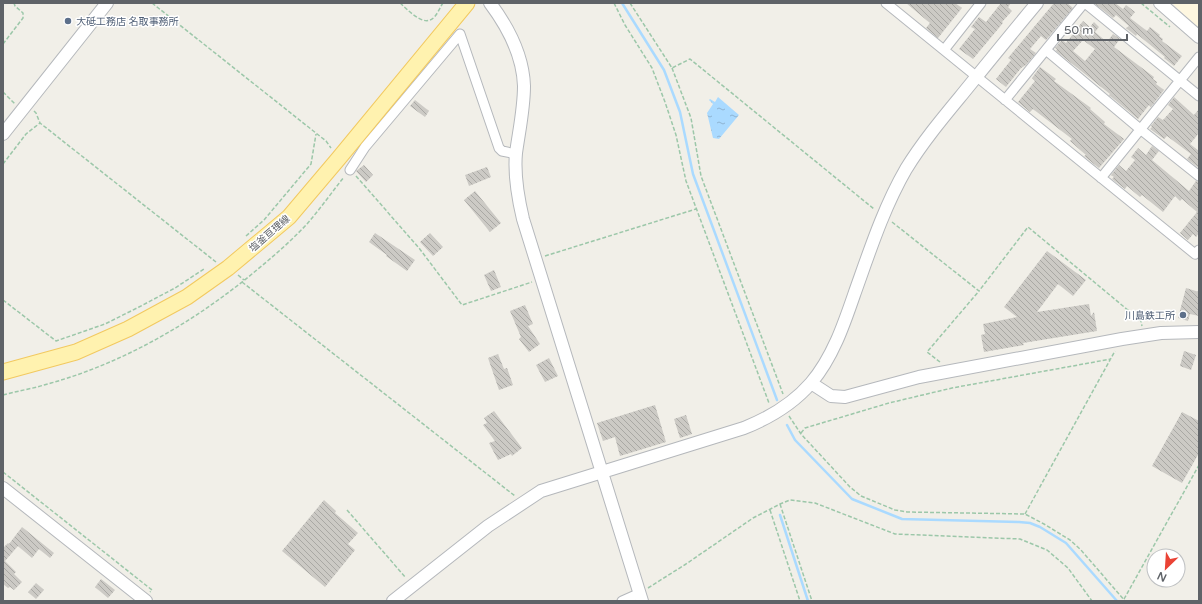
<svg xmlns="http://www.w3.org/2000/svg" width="1202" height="604" viewBox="0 0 1202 604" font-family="'Varela Round','Noto Sans JP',sans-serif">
  <defs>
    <pattern id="water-ripples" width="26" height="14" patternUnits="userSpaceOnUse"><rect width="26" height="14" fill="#aadaff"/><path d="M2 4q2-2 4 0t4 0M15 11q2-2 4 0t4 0" fill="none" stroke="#8eb4d2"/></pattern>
    <pattern id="building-back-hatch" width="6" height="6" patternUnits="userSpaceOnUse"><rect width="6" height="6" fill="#cccac5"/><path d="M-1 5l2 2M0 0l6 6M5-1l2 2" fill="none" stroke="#a9a8a4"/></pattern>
  </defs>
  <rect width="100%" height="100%" fill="#f1efe8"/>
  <!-- commercial -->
  <path fill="#fef7e0" d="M 1172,3 L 1199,3 L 1199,28 L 1178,9 Z"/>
  <!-- water -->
  <path fill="url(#water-ripples)" d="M 718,97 L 739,115 L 719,139 L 713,138 L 707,113 L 713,104 L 709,100 L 710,99 L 715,102 Z"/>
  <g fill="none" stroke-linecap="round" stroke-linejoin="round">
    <!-- stream -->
    <path stroke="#aadaff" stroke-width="2.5" d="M 622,3 L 664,70 L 680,112 L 693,174 L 777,400
      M 787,425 L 795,440 L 852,499 L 902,519 L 1019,522 L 1030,523 L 1040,527 L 1066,543 L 1117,601
      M 780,515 L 808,601"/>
  </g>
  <!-- building -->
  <path fill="url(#building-back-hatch)" fill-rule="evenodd" d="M 906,3 L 955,3 L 962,8 L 938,38 L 926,28 L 930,23 Z
    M 1001,3 L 1011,3 L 1008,7 L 1012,11 L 1002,22 L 1003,23 L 973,59 L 959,49 L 975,29 L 971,27 L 979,17 L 986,22 Z
    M 1054,3 L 1067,3 L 1073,8 L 1046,40 L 1041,36 L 1030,49 L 1036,53 L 1026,65 L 1021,68 L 1006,87 L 996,79 L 1011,60 L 1008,58 Z
    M 1094,3 L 1115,3 L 1123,9 L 1126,5 L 1135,12 L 1130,18 L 1147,31 L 1150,27 L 1160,35 L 1159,36 L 1163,39 L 1162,41 L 1182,56 L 1174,66 L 1164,58 L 1165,57 L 1137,34 L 1136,36 L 1126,28 L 1129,26 L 1116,15 L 1113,18 Z
    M 1083,21 L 1090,27 L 1094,22 L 1099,27 L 1095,32 L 1107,42 L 1113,34 L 1120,39 L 1114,47 L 1154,77 L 1153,79 L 1157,82 L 1156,84 L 1164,90 L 1151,107 L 1149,105 L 1138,119 L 1109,95 L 1110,94 L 1056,51 L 1057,49 L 1055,48 L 1062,40 L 1066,43 ZM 1083,40 L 1095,49 L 1085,61 L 1073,51 Z
    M 1040,67 L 1056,79 L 1054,81 L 1091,108 L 1090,109 L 1105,122 L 1104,124 L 1124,139 L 1099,168 L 1084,156 L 1086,155 L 1070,141 L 1072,139 L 1033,109 L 1030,112 L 1018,102 L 1035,81 L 1032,78 Z
    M 1174,97 L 1194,115 L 1199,109 L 1199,133 L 1190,144 L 1199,151 L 1199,168 L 1187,159 L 1191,154 L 1167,136 L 1164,139 L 1150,129 L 1152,127 L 1151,126 L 1158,117 L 1163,120 L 1173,109 L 1168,105 Z
    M 415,100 L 429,111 L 425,117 L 410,106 Z
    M 1152,146 L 1159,151 L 1152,160 L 1189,191 L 1196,181 L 1199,182 L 1199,233 L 1196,237 L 1193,234 L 1188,240 L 1180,233 L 1197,212 L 1182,199 L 1180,201 L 1175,196 L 1163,212 L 1142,195 L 1140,197 L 1127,186 L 1125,189 L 1112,179 L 1114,177 L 1111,175 L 1119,165 L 1126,171 L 1135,160 L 1131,157 L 1138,148 L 1146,155 Z
    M 364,165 L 373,175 L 366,182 L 356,171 Z
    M 487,167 L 491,177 L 469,186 L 465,175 Z
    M 475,191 L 501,223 L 490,232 L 464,200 Z
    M 375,233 L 415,260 L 407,271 L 386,256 L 387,255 L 369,242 Z
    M 430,233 L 443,247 L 433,256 L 420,242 Z
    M 1047,251 L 1086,280 L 1073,296 L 1058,284 L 1037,312 L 1089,304 L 1091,316 L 1094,312 L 1097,331 L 1023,343 L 1024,345 L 984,352 L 981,335 L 985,334 L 983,324 L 1017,317 L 1004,307 Z
    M 494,270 L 501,287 L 491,291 L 484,275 Z
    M 1186,288 L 1199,292 L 1199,316 L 1190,314 L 1188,321 L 1178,318 Z
    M 525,305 L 533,324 L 528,326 L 540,344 L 529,352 L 519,339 L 521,337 L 510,311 Z
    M 1184,351 L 1196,355 L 1191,370 L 1180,366 Z
    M 498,354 L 504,369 L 507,368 L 513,385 L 499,390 L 488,358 Z
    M 549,358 L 558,376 L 545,382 L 536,365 Z
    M 655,405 L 666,442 L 620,456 L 615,437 L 603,441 L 597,423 Z
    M 494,411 L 522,448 L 512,456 L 511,454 L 498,460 L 489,443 L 495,441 L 483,425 L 487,423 L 484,418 Z
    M 1182,412 L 1199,421 L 1199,453 L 1182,483 L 1152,466 Z
    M 686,415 L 692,434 L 680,438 L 674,419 Z
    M 324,500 L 336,511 L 335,513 L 358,533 L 348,544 L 355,550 L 325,587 L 282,551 Z
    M 22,527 L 54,553 L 50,558 L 39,549 L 32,558 L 18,546 L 5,561 L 16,572 L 14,574 L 22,582 L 14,590 L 10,587 L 8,588 L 3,584 L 3,548 L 8,543 L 9,544 Z
    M 101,579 L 115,590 L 108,598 L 95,587 Z
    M 36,583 L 44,590 L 36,599 L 28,592 Z"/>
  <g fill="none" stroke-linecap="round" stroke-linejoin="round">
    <defs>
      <path id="minor" d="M 886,3 L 1195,254 L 1199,250
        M 1085,3 L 1199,96
        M 944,50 L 981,3
        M 1046,50 L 1140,129 L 1199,176
        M 1005,100 L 1084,3
        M 350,170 L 365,147 L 460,34 L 499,148 L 502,151 L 516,154
        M 1101,178 L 1199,57
        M 622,601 L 640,593"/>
      <path id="tertiary" d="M 490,3 C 508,27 523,55 524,86 C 524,109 519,131 516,153 C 514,174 518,198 523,219 L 642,601
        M 1160,3 L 1199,37
        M 3,134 L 107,3
        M 811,383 L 831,396 L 845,397 L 919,377 L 1122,339 L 1161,333 L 1199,332
        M 3,488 L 146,601
        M 393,601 L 488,526 L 541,491 L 744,428 C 769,418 792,405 811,383 C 833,357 844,324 855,292 C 870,250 884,207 906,169 C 922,143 941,120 960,97 C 986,65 1011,34 1037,3"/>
      <path id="primary" d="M 3,372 L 76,352 L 128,329 L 187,297 L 228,268 L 289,217 L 339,158 L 467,3"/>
    </defs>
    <!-- minor casing -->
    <use href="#minor" stroke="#b5b8bc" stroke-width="11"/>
    <!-- tertiary casing -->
    <use href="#tertiary" stroke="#b5b8bc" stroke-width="14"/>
    <!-- primary casing -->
    <use href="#primary" stroke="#f2c960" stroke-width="17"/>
    <!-- path -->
    <path stroke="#9cc7a9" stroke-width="1.5" stroke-dasharray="4 2" stroke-linecap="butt" d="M 152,3 L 326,141 L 331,148
      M 400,3 C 407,9 422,26 432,19 C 437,16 440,7 443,3
      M 614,3 L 625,25 L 652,68 L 665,102 L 676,135 L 686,181 L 769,403
      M 630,3 L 672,68 L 690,59 L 874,209
      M 1141,3 L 1170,27
      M 3,44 L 23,18 L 23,13 L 15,6 L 14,3
      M 672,68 L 691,118 L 701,176 L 783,394
      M 3,92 L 15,104
      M 34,111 L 36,113 L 40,123 L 216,262
      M 3,164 L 26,134 L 40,123
      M 356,176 L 419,248 L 462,305 L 532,282
      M 892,222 L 979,291 L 1028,227 L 1141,321 L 1142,326
      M 246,236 L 264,220 L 311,164 L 316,134
      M 545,256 L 696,209
      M 238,275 L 244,280
      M 242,282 L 515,496
      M 3,300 L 56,341 L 105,324 L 139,307 L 175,288 L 204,269
      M 940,362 L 927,352 L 979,291
      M 3,395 C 17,391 31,389 44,385 C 123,364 196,321 258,269 C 275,255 292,240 307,224 C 320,209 332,192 344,177
      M 789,416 L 801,434 L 850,487 L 861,496 L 895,510 L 907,512 L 1025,514 L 1044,524 L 1070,540 L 1081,550 L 1125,601
      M 801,433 L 805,428 L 889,403 L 952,388 L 1111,359
      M 3,472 L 152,590 L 150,592
      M 780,504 L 812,601
      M 347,510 L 406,578
      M 770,510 L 800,601
      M 1025,514 L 1115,351
      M 648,588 L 686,564 L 753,518 L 780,504 L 790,500 L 815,503 L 895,534 L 1020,539 L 1047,550 L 1068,568 L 1092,601
      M 1124,599 L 1199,465"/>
    <!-- minor -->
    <use href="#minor" stroke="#fff" stroke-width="9"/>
    <!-- tertiary -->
    <use href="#tertiary" stroke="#fff" stroke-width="12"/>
    <!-- primary -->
    <use href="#primary" stroke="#fff2af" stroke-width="15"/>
  </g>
  <!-- markers -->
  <g fill="#5c6f8a" stroke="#fff" stroke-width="1.5">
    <circle cx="68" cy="21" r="4"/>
    <circle cx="1183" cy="315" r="4"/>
  </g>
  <g text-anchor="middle" stroke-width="3" stroke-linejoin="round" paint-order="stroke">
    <!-- service labels -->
    <g font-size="10" fill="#4e5e75" stroke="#fff" text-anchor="start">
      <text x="76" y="25">大砥工務店 名取事務所</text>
      <text x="1175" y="319" text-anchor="end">川島鉄工所</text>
    </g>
    <!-- street labels -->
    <g font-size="10" fill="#5f6368" stroke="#fff">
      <text transform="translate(269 233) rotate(-41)" y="4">塩釜亘理線</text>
    </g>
  </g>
  <!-- border -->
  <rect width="1202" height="604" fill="none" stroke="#5f6368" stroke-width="8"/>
  <!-- north arrow -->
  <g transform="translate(1166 568) rotate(205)"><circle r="19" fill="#ffffff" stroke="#bfc1c3"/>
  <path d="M0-3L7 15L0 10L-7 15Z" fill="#ea4335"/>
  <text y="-6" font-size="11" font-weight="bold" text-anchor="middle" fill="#5f6368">N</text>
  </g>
  <!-- scale -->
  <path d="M1058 34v6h69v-6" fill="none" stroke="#5f6368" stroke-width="2"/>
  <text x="1064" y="34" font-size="12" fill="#5f6368" stroke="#ffffff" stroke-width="3" paint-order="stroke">50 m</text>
</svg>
